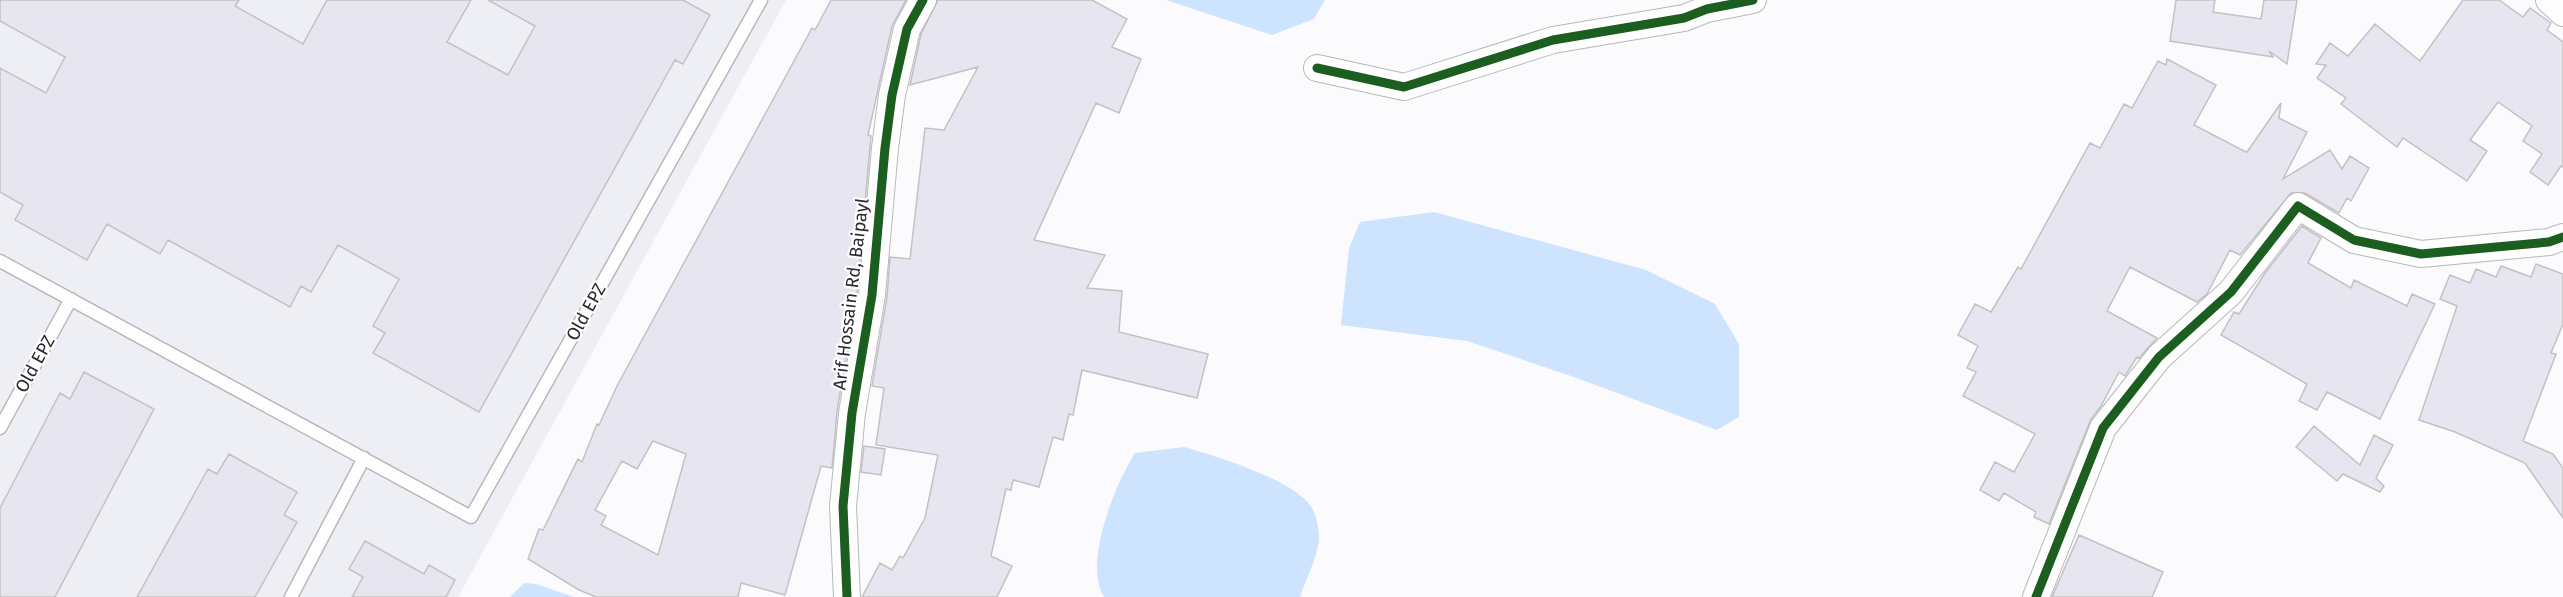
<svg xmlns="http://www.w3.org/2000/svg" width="2563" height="597" viewBox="0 0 2563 597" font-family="'Fira Sans',sans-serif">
  <rect width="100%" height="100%" fill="#fbfbfd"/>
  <!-- built -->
  <path fill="#eeeef5" d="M 0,0 L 786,0 L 458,597 L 0,597 Z"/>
  <!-- water -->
  <path fill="#cee3fd" d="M 1166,0 L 1325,0 L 1314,19 L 1272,35 Z
    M 1434,212 L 1646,270 L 1715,304 L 1739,344 L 1739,417 L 1717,430 L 1571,376 L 1467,341 L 1341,325 L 1349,248 L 1360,222 Z
    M 1184,447 C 1215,456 1296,480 1312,508 C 1317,517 1319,529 1319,540 C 1317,558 1306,579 1300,597 L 1104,597 C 1083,563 1115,484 1135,453 Z
    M 524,583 L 536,584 L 574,597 L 510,597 Z"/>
  <!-- building -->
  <path fill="#e7e5ef" stroke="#c2c1c4" stroke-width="1.5" fill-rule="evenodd" d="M 0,0 L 239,0 L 235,6 L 303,44 L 327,0 L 471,0 L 447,42 L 508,75 L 535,26 L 488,0 L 683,0 L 710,15 L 683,64 L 675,60 L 479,412 L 373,353 L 385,333 L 373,326 L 399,279 L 338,245 L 311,292 L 301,286 L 290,307 L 168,240 L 160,254 L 107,224 L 87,260 L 15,220 L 23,205 L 0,192 L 0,68 L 46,93 L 65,57 L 0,21 Z
    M 831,0 L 906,0 L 892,26 L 868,135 L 871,136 L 857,293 L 837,411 L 832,468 L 821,466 L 785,595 L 741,583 L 738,597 L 596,597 L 579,590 L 528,559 L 539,529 L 543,530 L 578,459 L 582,462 L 597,424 L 599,425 L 618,384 L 812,28 L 815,30 ZM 653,441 L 686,454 L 658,555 L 601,525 L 606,516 L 595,510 L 622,461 L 637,469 Z
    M 938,0 L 1092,0 L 1127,19 L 1112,47 L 1141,59 L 1119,113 L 1096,103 L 1034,240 L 1105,255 L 1087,288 L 1122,291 L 1119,332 L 1208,354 L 1197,398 L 1082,370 L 1073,415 L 1069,414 L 1063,440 L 1053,437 L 1039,487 L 1013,480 L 1011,490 L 1006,489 L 991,556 L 1012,566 L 997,597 L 862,597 L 880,563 L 892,570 L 900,556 L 903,558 L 925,518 L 938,455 L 876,445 L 884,388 L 872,386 L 887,297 L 890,257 L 910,259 L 925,128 L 944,130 L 978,67 L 910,85 L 921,34 Z
    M 2176,0 L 2215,0 L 2213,12 L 2261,19 L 2264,0 L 2297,0 L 2287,64 L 2269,51 L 2273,57 L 2170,41 Z
    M 2463,0 L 2499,0 L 2523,17 L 2530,8 L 2551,23 L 2547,30 L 2563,42 L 2563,167 L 2561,166 L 2548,185 L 2530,172 L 2542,154 L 2523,141 L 2532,126 L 2498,102 L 2470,140 L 2487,151 L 2467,181 L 2403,138 L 2397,147 L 2341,104 L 2346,98 L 2317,78 L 2326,65 L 2316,64 L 2330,43 L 2348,56 L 2375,24 L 2420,61 Z
    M 2167,59 L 2216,85 L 2194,125 L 2244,151 L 2247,152 L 2281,103 L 2279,118 L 2307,132 L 2283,179 L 2330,150 L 2342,169 L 2350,156 L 2369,168 L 2351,201 L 2347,198 L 2339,213 L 2305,193 L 2291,193 L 2240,255 L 2230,250 L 2207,294 L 2197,302 L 2130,267 L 2107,311 L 2157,338 L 2139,358 L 2137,357 L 2125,376 L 2119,372 L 2101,406 L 2091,419 L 2049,524 L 2034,517 L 2036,512 L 2004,493 L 1999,501 L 1980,490 L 1995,462 L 2014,472 L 2035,434 L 1963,396 L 1976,372 L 1967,368 L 1978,346 L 1958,335 L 1975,304 L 1991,312 L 2018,267 L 2021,269 L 2090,143 L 2100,148 L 2124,104 L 2132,108 L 2158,61 L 2166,65 Z
    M 2302,226 L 2321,238 L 2308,263 L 2351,288 L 2354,280 L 2407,306 L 2412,294 L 2435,304 L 2380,419 L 2327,392 L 2317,410 L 2299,401 L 2307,384 L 2221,335 L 2234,312 L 2239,314 L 2265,273 Z
    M 2536,264 L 2563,274 L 2563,324 L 2551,353 L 2556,354 L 2523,441 L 2553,454 L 2563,468 L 2563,518 L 2525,463 L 2455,432 L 2419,420 L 2457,306 L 2440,299 L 2450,275 L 2470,283 L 2476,269 L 2496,277 L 2501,266 L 2531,277 Z
    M 84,372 L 154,409 L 55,597 L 0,597 L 0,508 L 60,393 L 70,399 Z
    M 2314,426 L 2360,465 L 2374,435 L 2393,445 L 2376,478 L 2384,486 L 2380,492 L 2343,474 L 2337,481 L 2296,447 Z
    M 864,446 L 885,449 L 881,475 L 861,472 Z
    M 229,454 L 297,492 L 284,515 L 297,522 L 255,597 L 137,597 L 208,469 L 217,474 Z
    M 2079,535 L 2163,572 L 2152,597 L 2052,597 Z
    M 365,541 L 424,574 L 429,565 L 455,580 L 446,597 L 352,597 L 363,577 L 349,569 Z"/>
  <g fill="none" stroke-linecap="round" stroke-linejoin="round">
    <defs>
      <path id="lane" d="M 0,261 L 471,517 L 761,0
        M 0,428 L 71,299
        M 291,597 L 364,458"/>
      <path id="street" d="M 2549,0 L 2563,13
        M 1317,68 L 1404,87 L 1553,40 L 1684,18 L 1707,9 L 1753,0
        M 847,597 L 843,506 L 852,413 L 872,295 L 885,148 L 892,95 L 907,29 L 923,0
        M 2036,597 L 2103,428 L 2159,357 L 2231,292 L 2298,206 L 2354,240 L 2421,254 L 2549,242 L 2563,237"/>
    </defs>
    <!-- lane casing -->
    <use href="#lane" stroke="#b8b8bb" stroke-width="15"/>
    <!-- street casing -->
    <use href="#street" stroke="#b8b8bb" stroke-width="28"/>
    <!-- lane -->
    <use href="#lane" stroke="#fefeff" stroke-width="12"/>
    <!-- street -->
    <use href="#street" stroke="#fefeff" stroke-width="26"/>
    <defs>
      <path id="cycleway" d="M 1317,68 L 1404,87 L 1553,40 L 1684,18 L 1707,9 L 1753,0
        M 847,597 L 843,506 L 852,413 L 872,295 L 885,148 L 892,95 L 907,29 L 923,0
        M 2036,597 L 2103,428 L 2159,357 L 2231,292 L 2298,206 L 2354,240 L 2421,254 L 2549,242 L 2563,237"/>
    </defs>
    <!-- cycleway casing -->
    <use href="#cycleway" stroke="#fff" stroke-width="13"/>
    <!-- cycleway -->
    <use href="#cycleway" stroke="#1b5e20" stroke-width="9"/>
  </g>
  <g text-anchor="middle" stroke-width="4.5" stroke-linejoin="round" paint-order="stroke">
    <!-- street labels -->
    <g font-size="18" fill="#29292d" stroke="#fff">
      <text transform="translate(851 294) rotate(-83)" y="6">Arif Hossain Rd, Baipayl</text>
      <text transform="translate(586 312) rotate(-61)" y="6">Old EPZ</text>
      <text transform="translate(35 364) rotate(-61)" y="6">Old EPZ</text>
    </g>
  </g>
</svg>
